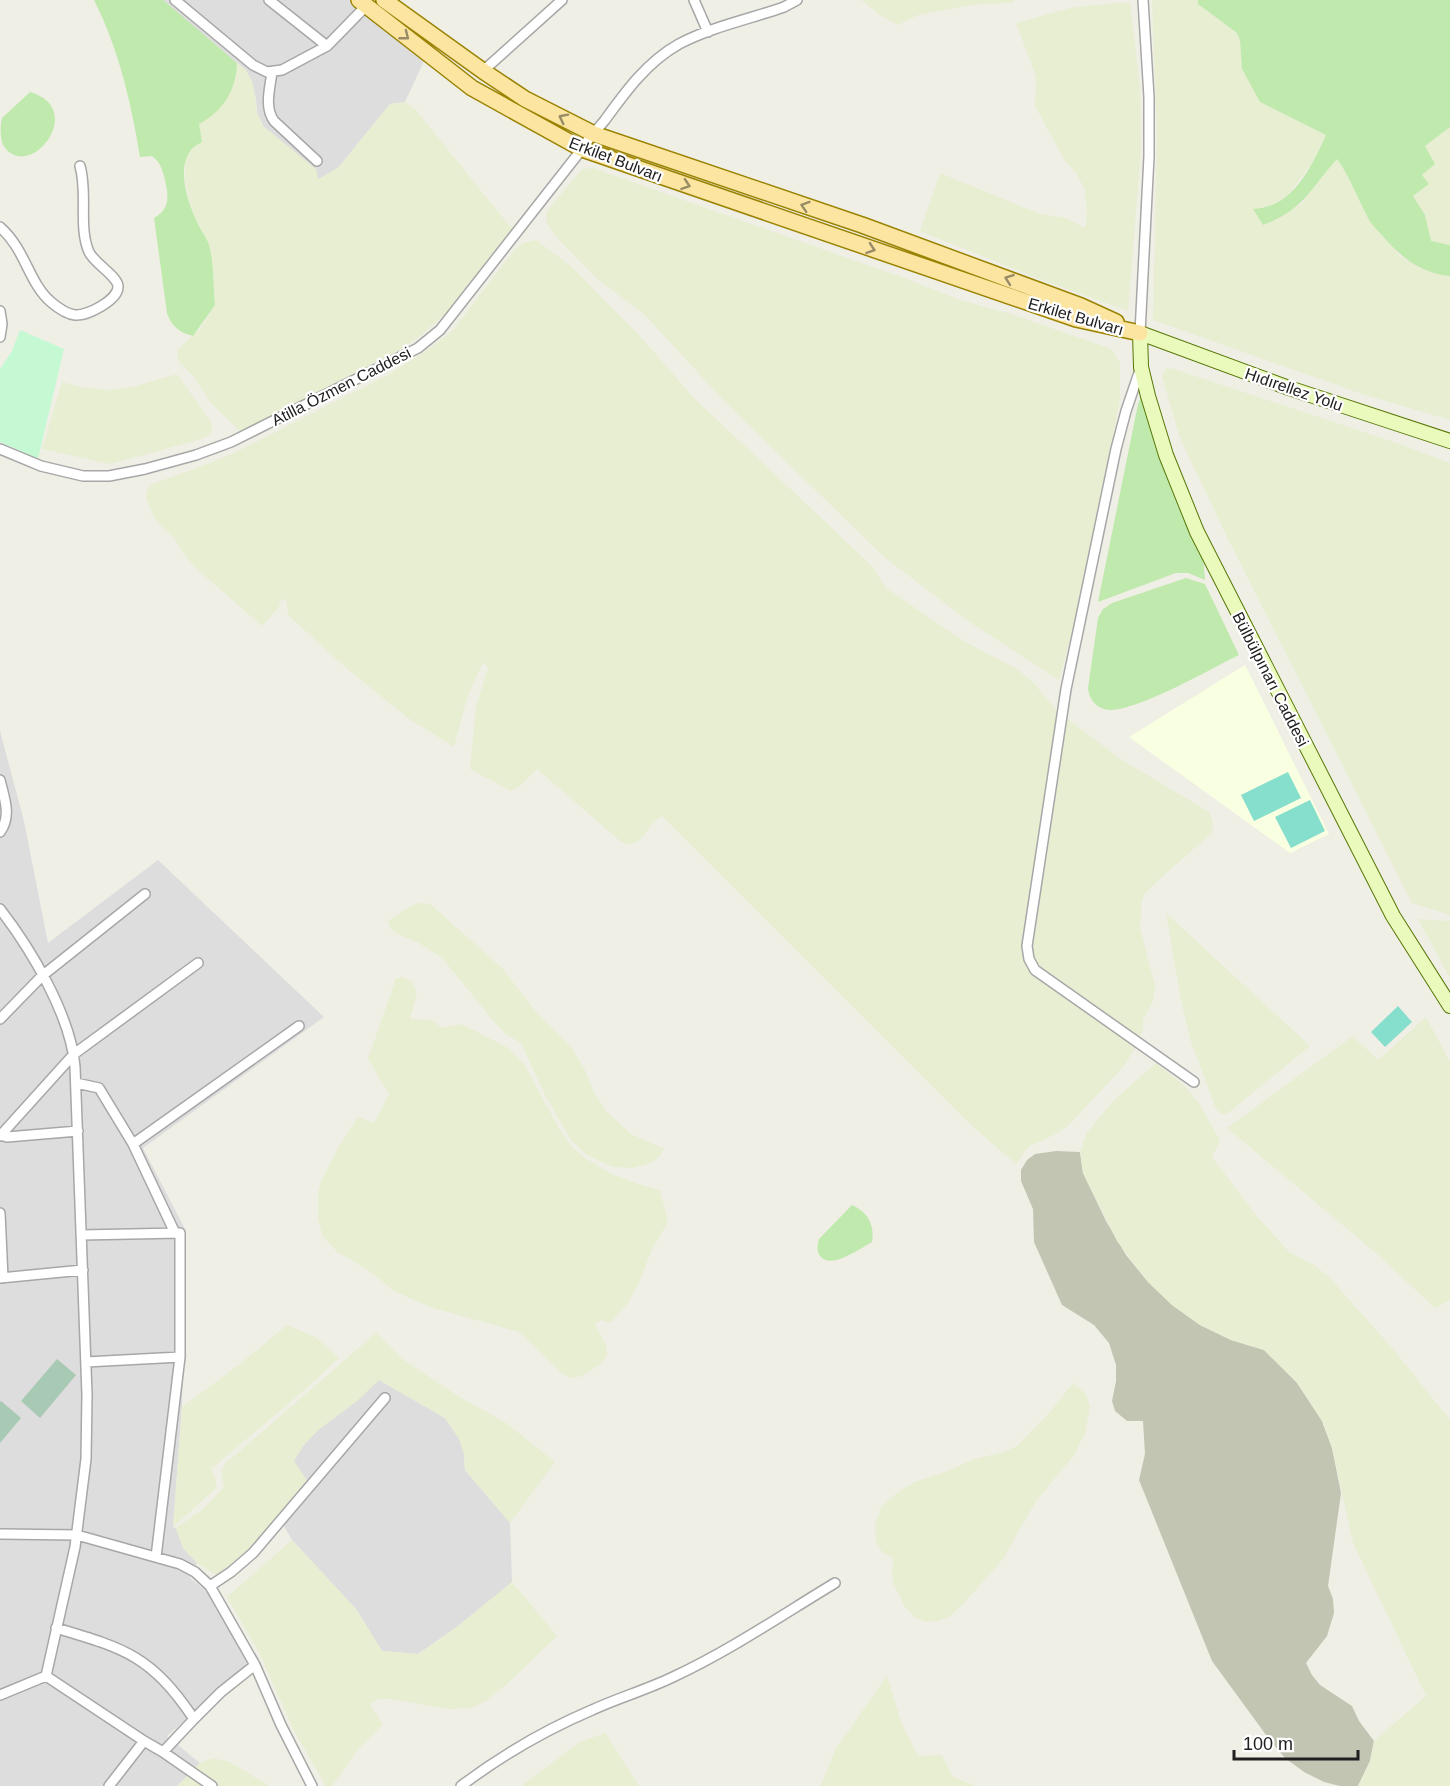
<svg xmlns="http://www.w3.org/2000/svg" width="1450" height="1786" viewBox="0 0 1450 1786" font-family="Helvetica,sans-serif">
  <rect width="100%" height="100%" fill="#f0efe6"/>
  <!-- residential -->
  <path fill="#dedddd" d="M 161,0 L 372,0 L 433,48 L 424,61 L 405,102 L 390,104 L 338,168 L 318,180 L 263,126 L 257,113 L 256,98 L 246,70 Z
    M 0,731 L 24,821 L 48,943 L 158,860 L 324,1017 L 143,1148 L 186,1231 L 182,1407 L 173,1527 L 176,1528 L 183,1548 L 197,1563 L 190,1578 L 204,1589 L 215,1603 L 248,1665 L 167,1736 L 200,1763 L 177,1786 L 0,1786 Z
    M 379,1380 L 445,1418 L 459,1438 L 464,1454 L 465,1470 L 510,1523 L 512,1582 L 458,1626 L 418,1654 L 382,1651 L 356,1609 L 292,1540 L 280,1519 L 294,1461 L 303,1446 L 317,1431 Z"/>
  <!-- education -->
  <path fill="#f9ffe1" d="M 1245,665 L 1329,834 L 1290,853 L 1129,737 Z"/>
  <!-- construction -->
  <path fill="#c1c5b2" d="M 1056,1151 L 1080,1152 L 1083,1173 L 1106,1221 L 1126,1255 L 1148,1282 L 1172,1305 L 1200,1325 L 1231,1340 L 1264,1350 L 1297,1383 L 1322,1421 L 1332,1448 L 1341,1493 L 1328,1586 L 1333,1599 L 1334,1613 L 1327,1636 L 1306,1663 L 1312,1675 L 1320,1685 L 1352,1706 L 1359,1721 L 1374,1741 L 1370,1761 L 1358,1786 L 1340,1786 L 1324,1782 L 1304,1772 L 1285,1758 L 1269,1739 L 1212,1661 L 1139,1480 L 1145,1454 L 1143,1421 L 1127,1421 L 1115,1411 L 1112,1401 L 1116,1381 L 1116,1365 L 1109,1343 L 1094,1325 L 1062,1305 L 1034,1242 L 1033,1209 L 1021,1181 L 1021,1170 L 1027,1160 L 1035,1154 Z"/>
  <!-- farmland -->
  <path fill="#e7eed2" d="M 861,0 L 1013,0 L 1013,3 L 978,4 L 944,10 L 918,15 L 898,25 L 880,15 Z
    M 1152,0 L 1198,0 L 1198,4 L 1237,33 L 1240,40 L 1242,69 L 1260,102 L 1326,135 L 1311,164 L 1289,194 L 1274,205 L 1260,209 L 1263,225 L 1281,217 L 1302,203 L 1337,158 L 1356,191 L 1368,218 L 1400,256 L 1422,269 L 1450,276 L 1450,420 L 1362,394 L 1153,320 L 1157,136 Z
    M 1130,2 L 1140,88 L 1141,151 L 1128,311 L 1034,277 L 920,231 L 940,173 L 1040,214 L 1066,218 L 1085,228 L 1087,212 L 1084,188 L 1076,173 L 1065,161 L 1035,106 L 1036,77 L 1016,23 L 1074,7 Z
    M 237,63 L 246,70 L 253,83 L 257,113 L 263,126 L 316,169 L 318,179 L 338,168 L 390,104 L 405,102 L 415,109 L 512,229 L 445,314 L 419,337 L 380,363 L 240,431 L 211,403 L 193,376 L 180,363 L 177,355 L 178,349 L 200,329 L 215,305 L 209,244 L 198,225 L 190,203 L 185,181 L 185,160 L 189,152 L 197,144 L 199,124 L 214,114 L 230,94 L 235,79 Z
    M 1450,127 L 1450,245 L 1431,241 L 1425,215 L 1412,196 L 1428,184 L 1422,175 L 1425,146 Z
    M 593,168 L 907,279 L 960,300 L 1011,314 L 1112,349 L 1120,363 L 1120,399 L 1086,581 L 1059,680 L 971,623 L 884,557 L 725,402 L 645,315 L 596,278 L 559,240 L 546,223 L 547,211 L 582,169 Z
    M 536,240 L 571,266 L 638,334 L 695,399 L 871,565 L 886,588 L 962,640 L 1017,669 L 1032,681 L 1057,711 L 1122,760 L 1209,812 L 1211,816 L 1213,824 L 1212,833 L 1164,875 L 1145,893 L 1142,901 L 1140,927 L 1155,986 L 1153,1002 L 1143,1019 L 1143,1029 L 1135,1048 L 1124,1066 L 1068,1126 L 1054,1135 L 1028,1147 L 1016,1164 L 971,1125 L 662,816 L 652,824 L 641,839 L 635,843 L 627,844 L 620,841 L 537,769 L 519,787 L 511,791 L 470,769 L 476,706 L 488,668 L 483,663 L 468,695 L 454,747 L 408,718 L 345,667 L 288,615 L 286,599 L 281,600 L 279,607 L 262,626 L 198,570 L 186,557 L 174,538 L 160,525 L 152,514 L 146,497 L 147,490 L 152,484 L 197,468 L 236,452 L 388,375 L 429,349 L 453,330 L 515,249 L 523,243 Z
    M 1171,368 L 1400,444 L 1450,463 L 1450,915 L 1412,903 L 1227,537 L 1180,438 L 1162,376 L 1166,369 Z
    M 177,374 L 211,422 L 212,429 L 208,436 L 195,441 L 110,464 L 42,449 L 62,382 L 86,388 L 110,390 L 132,387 Z
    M 420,903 L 430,904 L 502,968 L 536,1012 L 571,1047 L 584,1068 L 594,1092 L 606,1111 L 631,1134 L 664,1149 L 658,1158 L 651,1163 L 633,1168 L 612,1167 L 587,1155 L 571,1140 L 545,1095 L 521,1043 L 507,1035 L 495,1023 L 443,959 L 419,943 L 395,933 L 390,927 L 388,921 L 410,906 Z
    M 1166,913 L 1310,1046 L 1228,1113 L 1222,1114 L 1216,1109 L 1191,1042 L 1181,1001 Z
    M 1418,919 L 1450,921 L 1450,978 Z
    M 403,977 L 412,982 L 417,993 L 410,1019 L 432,1020 L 442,1028 L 462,1024 L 508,1048 L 524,1064 L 561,1132 L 573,1148 L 585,1158 L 610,1173 L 635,1183 L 660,1190 L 668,1222 L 652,1249 L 639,1283 L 627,1304 L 610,1323 L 601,1320 L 596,1323 L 596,1327 L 606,1345 L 607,1354 L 602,1363 L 582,1376 L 572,1378 L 564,1375 L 519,1332 L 430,1307 L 396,1292 L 365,1268 L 337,1252 L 322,1235 L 318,1217 L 318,1193 L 321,1181 L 338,1148 L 358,1117 L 374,1123 L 389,1094 L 368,1059 L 396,978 Z
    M 1426,1017 L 1450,1062 L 1450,1300 L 1435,1308 L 1377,1254 L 1227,1128 L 1353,1036 L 1378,1060 Z
    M 1156,1063 L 1185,1086 L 1200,1105 L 1220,1140 L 1212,1157 L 1255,1214 L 1289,1252 L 1314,1265 L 1328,1276 L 1393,1349 L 1450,1420 L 1450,1786 L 1358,1786 L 1370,1761 L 1374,1741 L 1426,1696 L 1353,1543 L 1332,1448 L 1322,1421 L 1297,1382 L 1264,1350 L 1231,1340 L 1200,1325 L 1172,1305 L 1148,1282 L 1117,1241 L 1083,1173 L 1080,1152 L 1086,1134 L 1113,1101 Z
    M 287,1325 L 315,1337 L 339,1358 L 300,1394 L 211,1469 L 216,1481 L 216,1488 L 173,1527 L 182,1407 L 240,1364 Z
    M 376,1333 L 401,1358 L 458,1396 L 506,1423 L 555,1462 L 510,1523 L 465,1470 L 464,1454 L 459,1439 L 445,1418 L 379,1380 L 357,1401 L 317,1431 L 303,1446 L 294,1461 L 309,1483 L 259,1541 L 221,1578 L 197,1563 L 183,1548 L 176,1528 L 203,1509 L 224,1487 L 221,1473 L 224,1465 Z
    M 1073,1383 L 1086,1394 L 1090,1407 L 1085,1433 L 1074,1455 L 1037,1500 L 1019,1530 L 1004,1558 L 963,1604 L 949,1617 L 938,1621 L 927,1622 L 916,1618 L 905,1607 L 895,1587 L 892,1575 L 893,1558 L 882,1552 L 876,1542 L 875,1524 L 881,1507 L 898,1492 L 914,1482 L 943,1473 L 972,1460 L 1006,1451 L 1017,1446 L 1051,1411 Z
    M 292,1540 L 356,1609 L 382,1651 L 419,1654 L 458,1626 L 512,1582 L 557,1636 L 507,1684 L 484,1702 L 471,1708 L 449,1709 L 390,1699 L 380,1699 L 373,1702 L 370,1705 L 383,1724 L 359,1748 L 332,1786 L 326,1786 L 294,1731 L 260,1654 L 227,1597 Z
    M 887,1676 L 902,1725 L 918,1756 L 942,1755 L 953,1777 L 976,1786 L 821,1786 L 835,1750 Z
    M 605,1733 L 639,1786 L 521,1786 L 580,1742 Z
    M 213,1758 L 230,1762 L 269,1786 L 177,1786 L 200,1763 Z"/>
  <!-- grass -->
  <path fill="#c0e9ad" d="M 94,0 L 163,0 L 237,63 C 236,91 223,111 199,124 L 202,142 C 171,155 187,202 198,224 C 201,231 207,238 209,245 C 214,263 213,285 215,305 L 193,336 C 180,333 171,326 167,313 L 154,218 C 172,208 168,193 164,176 C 161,167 160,162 152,156 L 140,157 C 131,102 119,50 94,0 Z
    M 1198,0 L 1450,0 L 1450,127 L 1425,146 L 1435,164 L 1422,175 L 1429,184 L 1413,196 L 1425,215 L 1431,241 L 1450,245 L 1450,276 C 1420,273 1400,257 1381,234 C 1376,229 1370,223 1367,216 C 1357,197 1350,177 1337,159 C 1310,189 1305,209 1263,225 L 1253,209 C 1293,208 1311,167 1326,135 L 1260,102 L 1242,69 L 1240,40 L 1237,33 L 1198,4 Z
    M 30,92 C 89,109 28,185 3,145 C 0,137 0,126 2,118 Z
    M 1146,384 L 1202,544 L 1205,580 L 1188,573 L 1176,573 L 1098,602 L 1138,404 Z
    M 1186,578 L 1205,584 L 1239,655 C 1210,669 1138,711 1109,710 C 1096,709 1089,699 1088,688 L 1098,618 L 1103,609 L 1112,603 Z
    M 852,1205 C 868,1212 875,1225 872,1242 C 861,1248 833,1268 822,1258 C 816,1253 817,1246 819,1239 Z"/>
  <!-- cemetery -->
  <path fill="#a8c9b3" d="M 57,1359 L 76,1375 L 40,1418 L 21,1401 Z
    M 1,1401 L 21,1418 L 0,1443 L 0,1402 Z"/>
  <!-- park -->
  <path fill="#c5f9d3" d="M 20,330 L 64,349 L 38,459 L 0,442 L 0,369 L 12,351 Z"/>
  <!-- pitch -->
  <path fill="#86decc" d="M 1288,772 L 1301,798 L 1254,821 L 1241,795 Z
    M 1310,800 L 1325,831 L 1291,848 L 1275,817 Z
    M 1398,1006 L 1412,1022 L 1385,1047 L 1371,1032 Z"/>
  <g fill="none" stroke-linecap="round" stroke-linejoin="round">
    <defs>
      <path id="street" d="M 175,0 L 253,65 L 267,72 L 282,70 L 327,46 L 368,4
        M 269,0 L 327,46
        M 694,0 L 708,32
        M 483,71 L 562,0
        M 272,72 C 270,88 264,107 274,121 L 317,161
        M 0,227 C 26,250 28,282 51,302 C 58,308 66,314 75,315 C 87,316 119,300 118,286 C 117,276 94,263 89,252 C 78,227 88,193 80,166
        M 0,311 L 2,324 L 0,337
        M 1140,333 L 1149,156 L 1149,97 L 1143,0
        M 1141,367 L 1126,411 L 1116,449 L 1066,689 L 1027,946 L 1029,959 L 1035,970 L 1194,1082
        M 0,449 L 41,466 L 83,476 L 109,476 L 145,469 L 196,455 L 231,442 L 418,348 L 440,330 L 582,149 C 588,138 597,130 605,120 C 626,91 647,62 679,44 C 711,27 750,19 784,7 L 797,0
        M 0,780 C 4,797 12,816 0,832
        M 0,909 C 31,949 71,1016 75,1067 L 87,1395 L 86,1459 L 75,1547 L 46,1676
        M 0,1019 L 42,976 L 145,894
        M 76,1083 L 99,1088 L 133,1144 L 175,1233
        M 1,1135 L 7,1137 L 78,1131
        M 0,1136 L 74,1054 L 198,963
        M 133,1144 L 299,1026
        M 0,1213 L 3,1278
        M 81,1235 L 180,1233 L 180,1357 L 86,1362
        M 0,1278 L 83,1270
        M 0,1534 L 77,1535 L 180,1564 L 195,1572 L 210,1586 L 255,1665 L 281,1725 L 312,1786
        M 156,1557 L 180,1357
        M 210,1586 L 231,1572 L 253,1553 L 385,1398
        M 46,1676 L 144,1741 L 163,1752 L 194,1719 C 151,1656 127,1649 56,1628
        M 0,1695 L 46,1676
        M 194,1719 L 221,1692 L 255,1665
        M 163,1752 L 212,1786
        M 109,1786 L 144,1741
        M 461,1786 C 502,1755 545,1730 592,1710 C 618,1698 646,1690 673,1677 C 729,1651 782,1615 835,1583"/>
      <path id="secondary" d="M 1450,441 L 1289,388 L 1140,333 L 1141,367 L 1148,396 L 1166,455 L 1197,532 L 1393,916 L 1450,1006"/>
      <path id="primary" d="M 359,0 L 472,88 L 582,149 L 1076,319 L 1140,333
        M 384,0 L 483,71 L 525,99 L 594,134 L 862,225 L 1081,306 L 1116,322"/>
    </defs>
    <!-- street casing -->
    <use href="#street" stroke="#a7a7a7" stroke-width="12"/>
    <!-- secondary casing -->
    <use href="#secondary" stroke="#567706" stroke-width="16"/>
    <!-- primary casing -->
    <use href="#primary" stroke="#9a8302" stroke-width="18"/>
    <!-- street -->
    <use href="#street" stroke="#fff" stroke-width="9"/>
    <!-- secondary -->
    <use href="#secondary" stroke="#eaf9bc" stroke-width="14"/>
    <!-- primary -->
    <use href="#primary" stroke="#fbe5a1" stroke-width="15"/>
  </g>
  <!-- one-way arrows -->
  <defs><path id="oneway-chevron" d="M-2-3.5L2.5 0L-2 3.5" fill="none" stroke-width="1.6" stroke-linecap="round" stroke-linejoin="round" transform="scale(1.5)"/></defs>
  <g stroke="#988c67">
    <use href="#oneway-chevron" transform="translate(405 36) rotate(38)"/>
    <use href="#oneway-chevron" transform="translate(563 118) rotate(-153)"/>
    <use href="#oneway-chevron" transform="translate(686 185) rotate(19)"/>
    <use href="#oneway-chevron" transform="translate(805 206) rotate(-162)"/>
    <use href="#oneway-chevron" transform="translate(871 249) rotate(19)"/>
    <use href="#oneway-chevron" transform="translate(1009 279) rotate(-160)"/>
  </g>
  <g text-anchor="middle" stroke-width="4.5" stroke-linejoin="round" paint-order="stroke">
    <!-- street labels -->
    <g font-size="16" fill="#202020" stroke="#fff">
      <text transform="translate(616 159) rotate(21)" y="6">Erkilet Bulvarı</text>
      <text transform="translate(1076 316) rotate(16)" y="6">Erkilet Bulvarı</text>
      <text transform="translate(341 386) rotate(-27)" y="6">Atilla Özmen Caddesi</text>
      <text transform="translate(1294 389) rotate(19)" y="6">Hıdırellez Yolu</text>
      <text transform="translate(1271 679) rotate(63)" y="6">Bülbülpınarı Caddesi</text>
    </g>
  </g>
  <!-- scale -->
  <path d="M1234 1750v9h124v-9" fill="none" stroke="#202020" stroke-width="3"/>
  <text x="1243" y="1750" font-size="18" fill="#202020" stroke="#ffffff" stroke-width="4.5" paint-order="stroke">100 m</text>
</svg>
